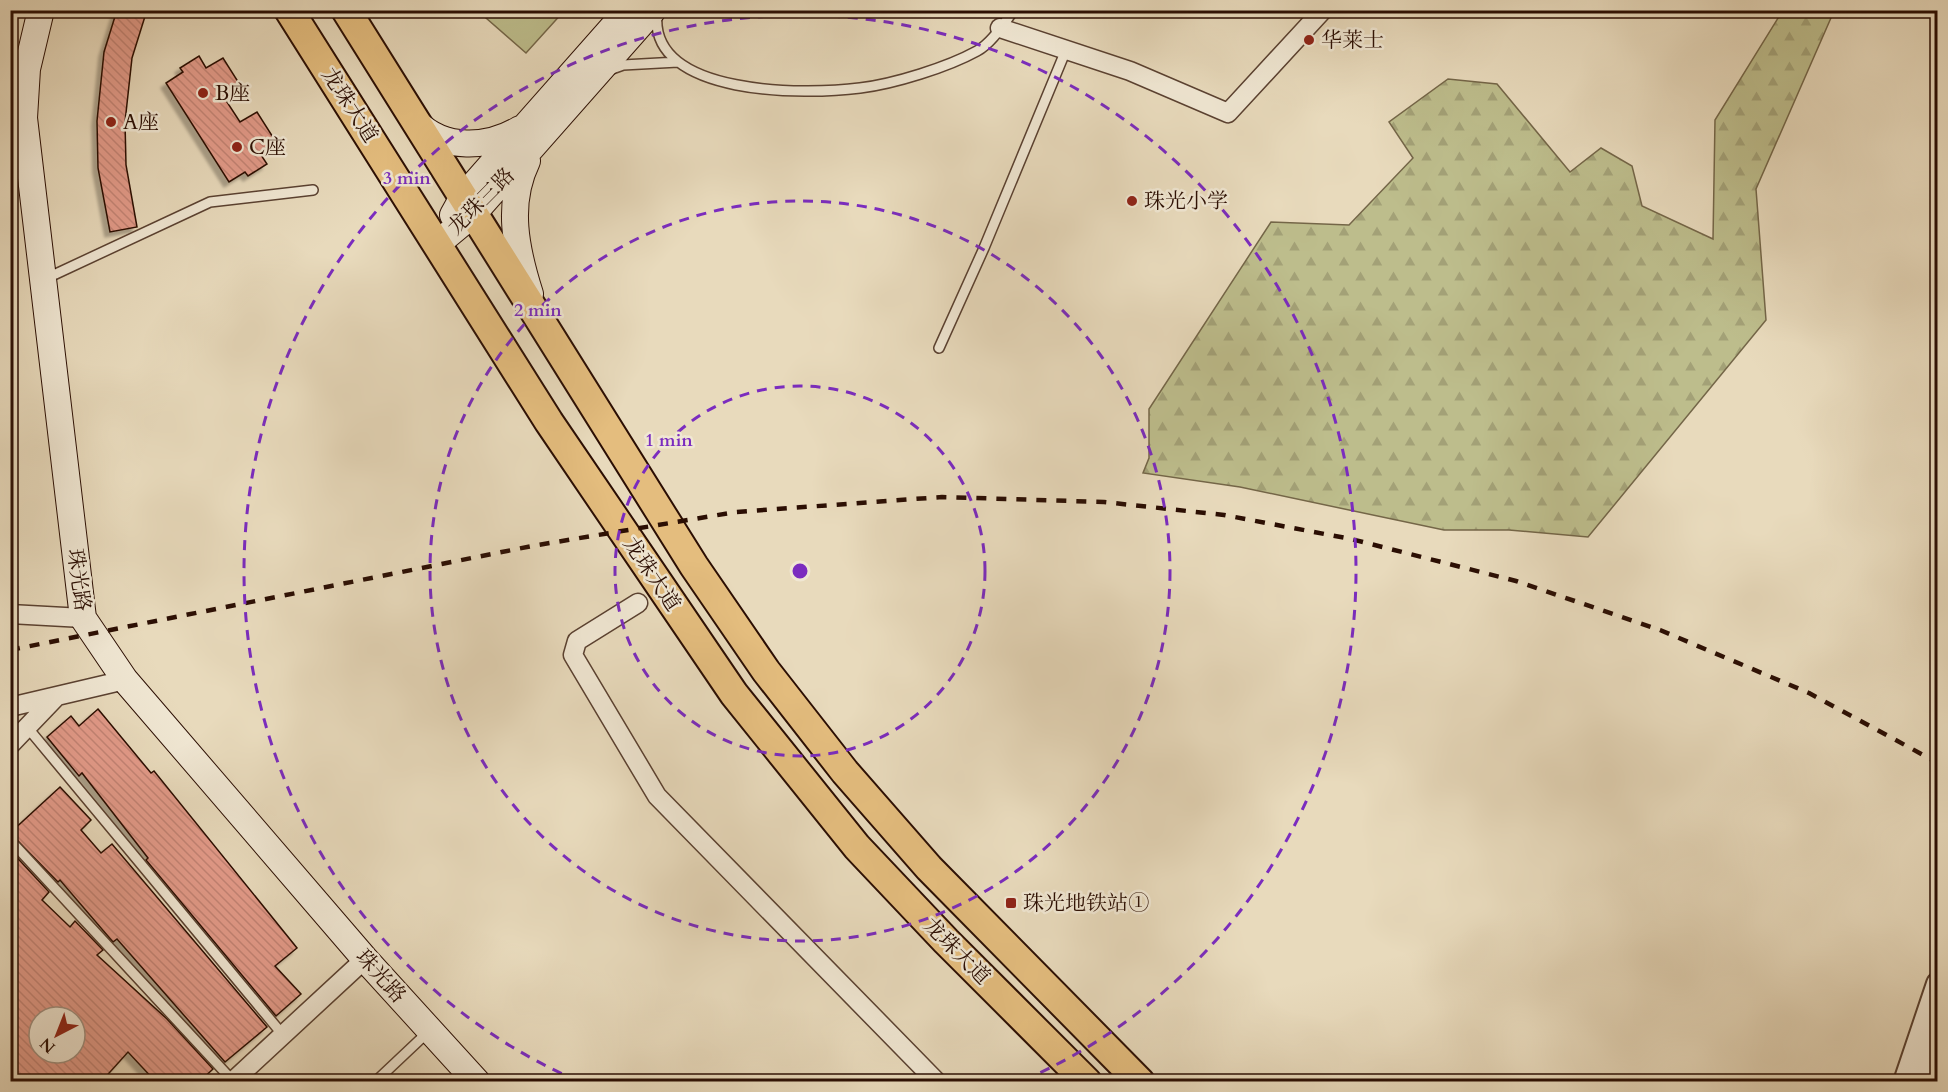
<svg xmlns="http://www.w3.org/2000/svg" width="1948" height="1092" viewBox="0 0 1948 1092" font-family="Cardo,'Noto Serif SC',serif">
  <defs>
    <pattern id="forest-firs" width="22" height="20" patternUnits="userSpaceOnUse" patternTransform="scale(1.5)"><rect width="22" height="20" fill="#bdbd8c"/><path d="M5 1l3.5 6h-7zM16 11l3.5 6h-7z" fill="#a3a177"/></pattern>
    <pattern id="building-back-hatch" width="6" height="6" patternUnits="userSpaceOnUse" patternTransform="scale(1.5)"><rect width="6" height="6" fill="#e39b8a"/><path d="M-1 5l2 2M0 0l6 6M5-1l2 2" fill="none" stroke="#c38475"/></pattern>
    <filter id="shadow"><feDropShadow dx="-5" dy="5" stdDeviation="1.5" flood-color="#0004"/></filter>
  </defs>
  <rect width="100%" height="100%" fill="#e8dabc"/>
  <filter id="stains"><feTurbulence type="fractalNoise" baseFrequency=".00333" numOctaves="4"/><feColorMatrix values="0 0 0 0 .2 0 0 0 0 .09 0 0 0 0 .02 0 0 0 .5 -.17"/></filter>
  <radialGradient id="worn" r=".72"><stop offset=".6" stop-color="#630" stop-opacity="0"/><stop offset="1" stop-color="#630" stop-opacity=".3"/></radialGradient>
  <!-- forest -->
  <path fill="url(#forest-firs)" stroke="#746648" stroke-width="1.5" d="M 1783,10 L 1834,11 L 1756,189 L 1766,320 L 1588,537 L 1509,530 L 1444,530 L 1240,487 L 1143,473 L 1149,458 L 1149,409 L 1271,222 L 1349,225 L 1413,158 L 1389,122 L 1448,79 L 1497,84 L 1570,172 L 1601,148 L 1632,166 L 1642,206 L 1713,239 L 1715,120 Z"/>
  <!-- pitch -->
  <path fill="#bdbd8c" stroke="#746648" stroke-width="1.5" d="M 478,11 L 564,11 L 526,53 Z"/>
  <!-- building -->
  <path fill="url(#building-back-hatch)" stroke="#2b0e03" stroke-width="1.5" fill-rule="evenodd" filter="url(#shadow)" d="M 117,10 L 147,10 L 132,58 L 125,122 L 126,165 L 137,227 L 110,232 L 98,168 L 97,121 L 104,52 Z
    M 199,56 L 206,68 L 223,58 L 242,88 L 225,99 L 240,122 L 257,112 L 276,142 L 259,152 L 267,164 L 248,176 L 245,172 L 229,182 L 166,83 L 183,72 L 180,68 Z
    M 98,709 L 151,773 L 154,771 L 297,948 L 275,966 L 301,994 L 276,1016 L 146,860 L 148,858 L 82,773 L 79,776 L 47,737 L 71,716 L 79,726 Z
    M 60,787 L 91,820 L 81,830 L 101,853 L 112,844 L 267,1027 L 225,1062 L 117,939 L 113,942 L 60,880 L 58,882 L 10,833 Z
    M 10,850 L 49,892 L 42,900 L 70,927 L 75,921 L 103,950 L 97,955 L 167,1019 L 213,1069 L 199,1082 L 156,1082 L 128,1052 L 101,1082 L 10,1082 ZM 39,1017 L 75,1017 L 75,1053 L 39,1053 Z"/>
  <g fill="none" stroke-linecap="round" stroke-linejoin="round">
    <defs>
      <path id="service" d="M 657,14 C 649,97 807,95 860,88 C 894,84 948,67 977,51 C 992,43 1004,23 1014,10
        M 612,69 L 623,65 L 678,62
        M 45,279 L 210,202 L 313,190
        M 939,348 L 984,248 L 1066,50
        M 27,727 L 283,1035
        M 10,840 L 233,1081
        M 375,1082 L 428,1032"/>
      <path id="minor" d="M 1000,28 L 1130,71 L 1228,113 L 1323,10
        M 638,603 L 577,641 L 573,655 L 657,796 L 937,1082
        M 10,614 L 83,618
        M 10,707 L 125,680
        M 10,745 L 56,697
        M 232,1082 L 365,959"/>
      <path id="tertiary" d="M 1905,1082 L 1938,984
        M 1925,1082 L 1938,1043"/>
      <path id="secondary" d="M 41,10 L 27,69 L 24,118 L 83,618 L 125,680 L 365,959 L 477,1082
        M 416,122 C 444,151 488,148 520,129
        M 527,161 C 506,204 516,250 530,294
        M 453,215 L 463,197 L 628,10
        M 437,244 L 473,214 L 653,10"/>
      <path id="primary" d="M 289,10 L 549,422 L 734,694 L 857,847 L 946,941 L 1087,1082
        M 346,10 L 694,566 L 766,671 L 845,772 L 929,868 L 1140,1082"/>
    </defs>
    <!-- service casing -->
    <use href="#service" stroke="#5a4131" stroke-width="12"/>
    <!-- minor casing -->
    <use href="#minor" stroke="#5a4131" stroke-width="21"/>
    <!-- tertiary casing -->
    <use href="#tertiary" stroke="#5a4131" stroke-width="26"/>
    <!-- secondary casing -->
    <use href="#secondary" stroke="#2b0e03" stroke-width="28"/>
    <!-- primary casing -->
    <use href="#primary" stroke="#2b0e03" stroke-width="32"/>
    <!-- service -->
    <use href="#service" stroke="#f0e7d3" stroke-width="9"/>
    <!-- minor -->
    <use href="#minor" stroke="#f0e7d3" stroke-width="18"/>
    <!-- tertiary -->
    <use href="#tertiary" stroke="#f0e7d3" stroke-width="22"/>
    <!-- secondary -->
    <use href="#secondary" stroke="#f0e7d3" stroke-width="26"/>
    <!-- primary -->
    <use href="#primary" stroke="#e4bd7e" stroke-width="28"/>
    <!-- rail -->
    <path stroke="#2b0e03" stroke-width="4.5" stroke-dasharray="10 10" stroke-linecap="butt" d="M 10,650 L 532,546 L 736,512 L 942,497 L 1104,502 L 1224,515 L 1351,539 L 1516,581 L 1660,630 L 1809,693 L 1938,763"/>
  </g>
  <!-- distance rings -->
  <g fill="none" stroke="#7b2cbf" stroke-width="3" stroke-dasharray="10 8">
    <circle cx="800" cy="571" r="185"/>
    <circle cx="800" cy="571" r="370"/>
    <path d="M578 1081A556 556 0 1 1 1022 1081"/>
  </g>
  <!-- markers -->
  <g fill="#8f2418" stroke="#f0e7d3" stroke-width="2">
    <circle cx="1309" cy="40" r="6"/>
    <circle cx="203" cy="93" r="6"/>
    <circle cx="111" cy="122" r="6"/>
    <circle cx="237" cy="147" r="6"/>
    <circle cx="1132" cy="201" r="6"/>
    <rect x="1005" y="897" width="12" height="12" rx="3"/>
  </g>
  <g text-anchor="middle" stroke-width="5" stroke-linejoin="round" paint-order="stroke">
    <!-- poi labels -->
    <g font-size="21" fill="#2b0e03" stroke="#f0e7d3" text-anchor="start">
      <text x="1321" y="47">华莱士</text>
      <text x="215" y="100">B座</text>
      <text x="123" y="129">A座</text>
      <text x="249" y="154">C座</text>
      <text x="1144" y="208">珠光小学</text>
      <text x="1023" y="910">珠光地铁站①</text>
    </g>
    <!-- street labels -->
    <g font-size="21" fill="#2b0e03" stroke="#f0e7d3">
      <text transform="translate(350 105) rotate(57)" y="7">龙珠大道</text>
      <text transform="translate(481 201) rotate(-45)" y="7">龙珠三路</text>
      <text transform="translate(652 574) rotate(56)" y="7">龙珠大道</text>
      <text transform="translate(79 580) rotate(82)" y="7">珠光路</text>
      <text transform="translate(957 951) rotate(45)" y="7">龙珠大道</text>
      <text transform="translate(381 976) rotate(48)" y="7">珠光路</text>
    </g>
  </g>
  <circle cx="800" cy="571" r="9" fill="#7b2cbf" stroke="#f0e7d3" stroke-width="3"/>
  <g font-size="18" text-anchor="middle" font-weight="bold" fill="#7b2cbf" stroke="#f0e7d3" stroke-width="5" stroke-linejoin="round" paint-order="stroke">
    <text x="407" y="184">3 min</text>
    <text x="538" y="316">2 min</text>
    <text x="669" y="446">1 min</text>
  </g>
  <!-- margin -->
  <rect width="1948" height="1092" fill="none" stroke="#e8dabc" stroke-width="36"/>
  <rect x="12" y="12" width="1924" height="1068" fill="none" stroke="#2b0e03" stroke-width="3"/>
  <rect x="18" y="18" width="1912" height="1056" fill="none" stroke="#2b0e03" stroke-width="1.5"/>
  <!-- north arrow -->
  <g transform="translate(57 1035) rotate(222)"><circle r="28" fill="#f0e7d3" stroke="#a19080" stroke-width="1.5"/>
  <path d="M0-4.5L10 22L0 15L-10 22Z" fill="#8f2418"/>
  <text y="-9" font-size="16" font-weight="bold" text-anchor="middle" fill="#2b0e03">N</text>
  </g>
  <rect width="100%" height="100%" filter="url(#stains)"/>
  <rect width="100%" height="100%" fill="url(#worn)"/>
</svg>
